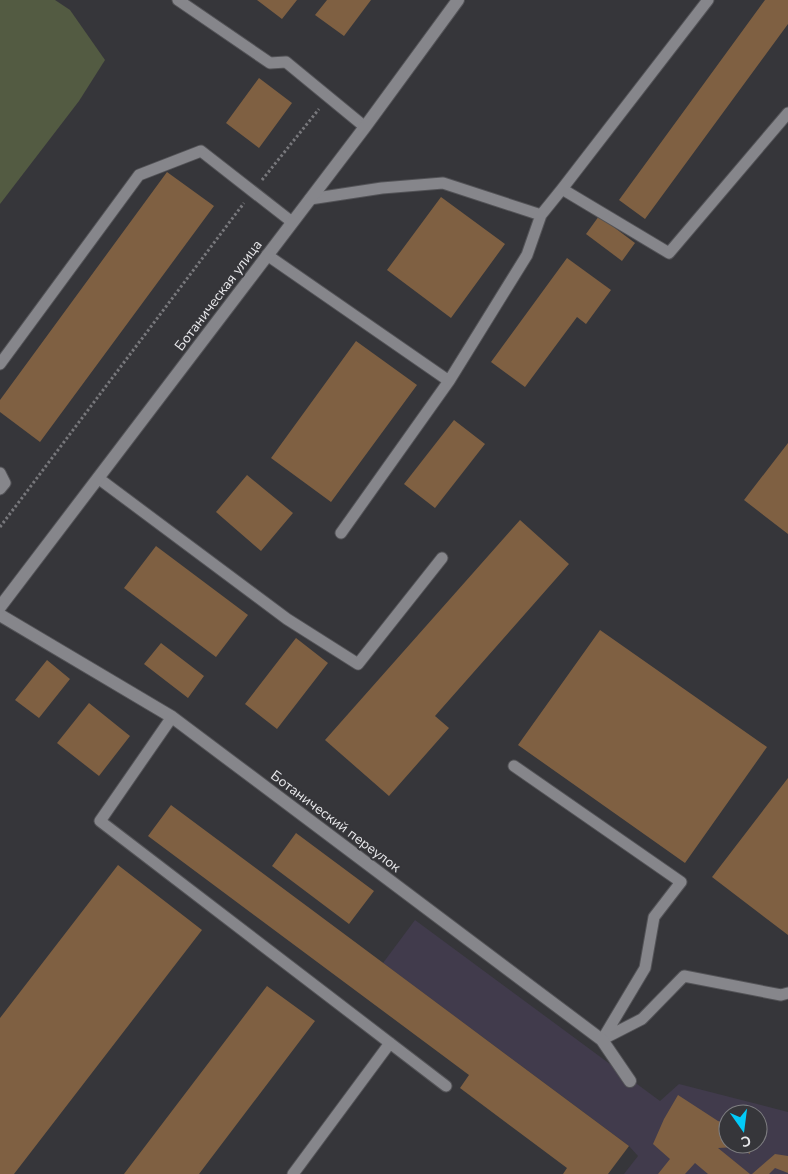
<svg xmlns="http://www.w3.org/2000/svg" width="788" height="1174" viewBox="0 0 788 1174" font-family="'Nunito Sans',sans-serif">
  <rect width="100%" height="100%" fill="#36363a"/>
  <!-- industrial -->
  <path fill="#413b4c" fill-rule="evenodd" d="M 415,920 L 660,1101 L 679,1084 L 788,1112 L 788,1174 L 624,1174 L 638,1156 L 629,1146 L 383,963 ZM 728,1114 L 758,1114 L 758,1144 L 728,1144 Z"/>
  <!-- green -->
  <path fill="#535b42" d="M 0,0 L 55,0 L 70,10 L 105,60 L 79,101 L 0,204 Z"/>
  <!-- building -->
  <path fill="#7f6042" d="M 257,0 L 297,0 L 282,19 Z
    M 327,0 L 371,0 L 344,36 L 315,15 Z
    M 765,0 L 788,0 L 788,24 L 645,219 L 619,200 Z
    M 259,78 L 292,103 L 259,148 L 226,123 Z
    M 167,172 L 214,206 L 40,442 L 0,412 L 0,400 Z
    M 441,197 L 505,244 L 451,318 L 387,270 Z
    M 599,216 L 635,243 L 622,261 L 586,234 Z
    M 567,258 L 611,290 L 586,324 L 577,317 L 525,387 L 491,362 Z
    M 356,341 L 417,385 L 331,502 L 271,458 Z
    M 454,420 L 485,444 L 435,508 L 404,484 Z
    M 788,443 L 788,534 L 744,500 Z
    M 247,475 L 293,513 L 261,551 L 216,512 Z
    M 520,520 L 569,564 L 435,716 L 449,728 L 389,796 L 325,740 Z
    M 156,546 L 248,615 L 216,657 L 124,588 Z
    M 600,630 L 767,747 L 685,863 L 518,745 Z
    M 296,638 L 328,663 L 277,729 L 245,704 Z
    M 161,643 L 204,676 L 188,698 L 144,664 Z
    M 47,660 L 70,679 L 39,718 L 15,700 Z
    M 89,703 L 130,736 L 99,776 L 57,743 Z
    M 788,778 L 788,935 L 712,877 Z
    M 171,805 L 629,1146 L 608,1174 L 563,1174 L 567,1168 L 460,1088 L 469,1075 L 148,836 Z
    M 296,833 L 374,891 L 349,924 L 272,866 Z
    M 118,865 L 202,930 L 14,1174 L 0,1174 L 0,1018 Z
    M 267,986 L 315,1021 L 199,1174 L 124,1174 Z
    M 678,1095 L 718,1121 L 728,1124 L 728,1144 L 751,1144 L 750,1154 L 736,1147 L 718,1148 L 750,1174 L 708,1174 L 695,1163 L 685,1174 L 658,1174 L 670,1159 L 653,1144 L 664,1119 Z
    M 775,1154 L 788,1156 L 788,1173 L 775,1168 L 769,1174 L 752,1174 Z"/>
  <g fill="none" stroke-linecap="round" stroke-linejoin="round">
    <defs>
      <path id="lane" d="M 178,0 L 270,63 L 286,62 L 365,127
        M 562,189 L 669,253 L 788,113
        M 310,199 L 382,188 L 443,183 L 541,215 L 562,189 L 708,0
        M 267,255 L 449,381 L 341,533
        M 0,364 L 139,175 L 201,151 L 292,222
        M 449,381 L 527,255 L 541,215
        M 0,473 L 5,483 L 0,489
        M 98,478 L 287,619 L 358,664 L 442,558
        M 172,717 L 100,821 L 446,1086
        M 514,766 L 681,882 L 654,917 L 645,968 L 602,1040
        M 603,1039 L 642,1019 L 684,976 L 781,995 L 788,993
        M 293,1174 L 390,1043"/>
      <path id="street" d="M 0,615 L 172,717 L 602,1040 L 630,1081"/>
      <path id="secondary" d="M 0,607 L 365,127 L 458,0"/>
    </defs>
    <!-- lane casing -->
    <use href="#lane" stroke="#535357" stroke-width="13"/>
    <!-- street casing -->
    <use href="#street" stroke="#535357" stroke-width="14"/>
    <!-- secondary casing -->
    <use href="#secondary" stroke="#535357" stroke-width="14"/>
    <!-- path -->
    <path stroke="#78787c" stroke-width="3" stroke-dasharray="2.5 2.5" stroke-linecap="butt" d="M 262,180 L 319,109
      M 0,527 L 244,203"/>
    <!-- lane -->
    <use href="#lane" stroke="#86868b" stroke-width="11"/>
    <!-- street -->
    <use href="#street" stroke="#86868b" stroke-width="12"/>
    <!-- secondary -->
    <use href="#secondary" stroke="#86868b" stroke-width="12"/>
  </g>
  <g text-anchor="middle" stroke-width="4" stroke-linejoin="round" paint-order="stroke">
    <!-- street labels -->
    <g font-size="14" fill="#e9e9ec" stroke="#36363a">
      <text transform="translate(218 295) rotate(-53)" y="5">Ботаническая улица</text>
      <text transform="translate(336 821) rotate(37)" y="5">Ботанический переулок</text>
    </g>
  </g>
  <!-- north arrow -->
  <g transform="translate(743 1129) rotate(166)"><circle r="24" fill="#36363a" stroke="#7e7e81"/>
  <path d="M0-4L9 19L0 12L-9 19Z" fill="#02cbf9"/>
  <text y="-8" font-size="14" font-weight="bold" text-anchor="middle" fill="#e9e9ec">С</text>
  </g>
</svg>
